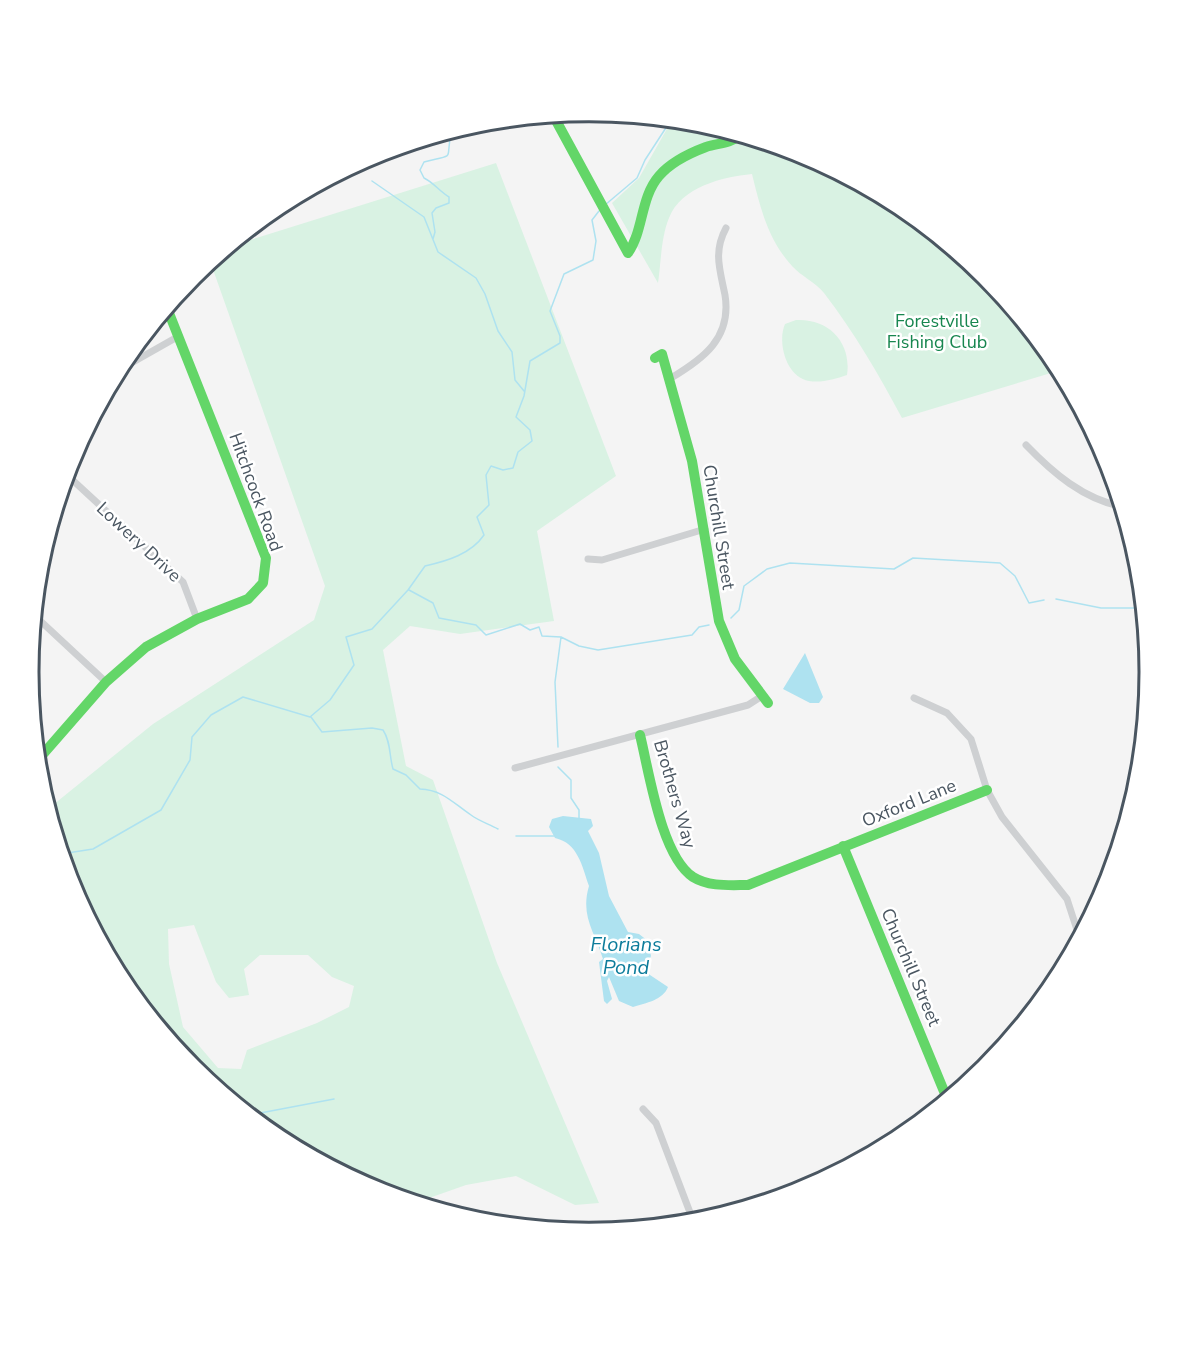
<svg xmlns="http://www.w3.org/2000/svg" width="1179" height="1345" viewBox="0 0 1179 1345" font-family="'Nunito Sans',sans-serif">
  <rect width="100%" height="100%" fill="#f4f4f4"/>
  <!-- green -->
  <path fill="#d9f2e3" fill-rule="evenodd" d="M 672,120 L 699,122 L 805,154 L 901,206 L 986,276 L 1061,370 L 902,418 C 879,375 854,332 824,293 C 815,282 801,276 792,266 C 768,240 760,207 752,174 C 722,177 681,187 669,218 C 661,237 661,263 658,283 L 612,203 L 639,178 Z
    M 496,163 L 616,476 L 537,531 L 554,621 L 460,634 L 410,626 L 383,650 L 406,766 L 433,780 L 497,963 L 599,1203 L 575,1205 L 516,1176 L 466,1185 L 415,1203 L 374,1191 L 278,1139 L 193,1069 L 123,984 L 71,887 L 48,809 L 153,724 L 314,620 L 325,586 L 210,261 L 228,247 ZM 194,925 L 216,982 L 229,998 L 249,995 L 244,969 L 260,955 L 308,955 L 332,977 L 354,986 L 349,1007 L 317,1023 L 247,1050 L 241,1069 L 218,1068 L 183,1027 L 169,964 L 168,929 Z
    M 796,320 C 828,318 852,342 847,375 C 835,379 822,383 809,381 C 786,377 777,342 785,324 Z"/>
  <!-- water -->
  <path fill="#aee2f0" d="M 805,653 L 823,697 L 819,703 L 810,703 L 783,689 Z
    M 563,816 L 591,819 L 593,826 L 588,831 L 599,853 L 609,896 L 628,932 L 639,934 L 648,941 L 651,956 L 645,969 L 650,975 L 668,987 C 663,1000 646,1003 633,1007 L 619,1001 L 609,977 L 607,981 L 612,999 L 607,1004 L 604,1001 L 599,962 L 603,959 C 595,932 580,916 589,886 C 582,866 578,843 555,838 L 549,827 L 552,819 Z"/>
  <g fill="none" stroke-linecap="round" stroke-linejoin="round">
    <!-- stream -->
    <path stroke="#aee2f0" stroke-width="1.5" d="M 372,181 L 424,217 L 438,252 L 476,278 L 485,294 L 498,331 L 512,352 L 515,380 L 524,391
      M 605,205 L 637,178 L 645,160 L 671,120
      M 433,239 L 435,232 L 432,213 L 436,208 L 449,203 L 449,197 C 439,191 433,182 424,178 L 420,170 L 424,162 C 460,153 443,161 452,131
      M 409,590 L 433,603 L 439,618 L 476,625 L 486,635 L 520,624 L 530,630 L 539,627 L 542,636 L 561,637 L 579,646 L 598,650 L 692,635 L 699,627 L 709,625
      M 1056,599 L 1101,608 L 1144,608
      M 731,618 L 739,610 L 744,586 L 767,569 L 790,563 L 894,569 L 913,558 L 1000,563 L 1015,576 L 1029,603 L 1044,600
      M 311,717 L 322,732 L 372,728 L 383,730 C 391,742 389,755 393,769 L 406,775 L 420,789 C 443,790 453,803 471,815 C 479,821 489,824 498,829
      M 558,747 L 555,682 L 561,637
      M 558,767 L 571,780 L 571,798 L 579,810 L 579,818
      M 516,836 L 554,836
      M 61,854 L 93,849 L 161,810 L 190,760 L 192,737 L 211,715 L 243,697 L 310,717 L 330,700 L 354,665 L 346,637 L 372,629 L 408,590 L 425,566 C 447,561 471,554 484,535 L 477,517 L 489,505 L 486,475 L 491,466 L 503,470 L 513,468 L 518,452 L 532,441 L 530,430 L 516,417 L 524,396 L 530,361 L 560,343 L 560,336 L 550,311 L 564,274 L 593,260 L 596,241 L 592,220 L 599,211
      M 246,1113 L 255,1114 L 334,1099"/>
    <!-- street -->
    <path stroke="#ced0d2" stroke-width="7" d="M 126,366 L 179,336
      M 671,378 C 703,359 732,338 725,295 C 720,270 713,252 726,228
      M 1026,445 C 1053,473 1083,499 1123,507
      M 66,474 L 183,582 L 197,619
      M 588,559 L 602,560 L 705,529
      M 34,615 L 106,682
      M 914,698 L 947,713 L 971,739 L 987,790 L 1002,817 L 1067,899 L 1080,939
      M 515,768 L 748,705 L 762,696
      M 643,1109 L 656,1123 L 694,1223
      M 492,1224 L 493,1221"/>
    <!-- fast -->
    <path stroke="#63d668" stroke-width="10" d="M 553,115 L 628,253 C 644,230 640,198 659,176 C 670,163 690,153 706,147 C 718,143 730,144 740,135
      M 655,358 L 662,354 L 692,461 L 719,621 L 735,659 L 768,703
      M 640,735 C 649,771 661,856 693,877 C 709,887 730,885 748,885 L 987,790
      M 37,761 L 106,682 L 146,647 L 197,619 L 248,599 L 263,583 L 266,558 L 167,308
      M 843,846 L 948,1101"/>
  </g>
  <g text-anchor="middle" stroke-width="5" stroke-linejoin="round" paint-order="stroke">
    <!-- park labels -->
    <g font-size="18" fill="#17864f" stroke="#fff">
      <text x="937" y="327">Forestville<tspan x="937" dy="21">Fishing Club</tspan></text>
    </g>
    <!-- street labels -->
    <g font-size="18" fill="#4a5661" stroke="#fff">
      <text transform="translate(256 492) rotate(70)" y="6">Hitchcock Road</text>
      <text transform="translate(719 527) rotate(81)" y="6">Churchill Street</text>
      <text transform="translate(139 542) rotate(43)" y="6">Lowery Drive</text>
      <text transform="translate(675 794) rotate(74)" y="6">Brothers Way</text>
      <text transform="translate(909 803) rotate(-22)" y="6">Oxford Lane</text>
      <text transform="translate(911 967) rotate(67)" y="6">Churchill Street</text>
    </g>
    <!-- water labels -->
    <g font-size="20" font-style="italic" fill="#0c7c9b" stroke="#fff">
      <text x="626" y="951">Florians<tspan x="626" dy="23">Pond</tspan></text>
    </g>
  </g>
  <!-- crop -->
  <path d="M0 0H1179V1345H0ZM39 672a550 550 0 1 1 1100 0a550 550 0 1 1-1100 0Z" fill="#fff" fill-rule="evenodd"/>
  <path fill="none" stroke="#4a5661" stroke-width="3" d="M39 672a550 550 0 1 1 1100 0a550 550 0 1 1-1100 0Z"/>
</svg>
